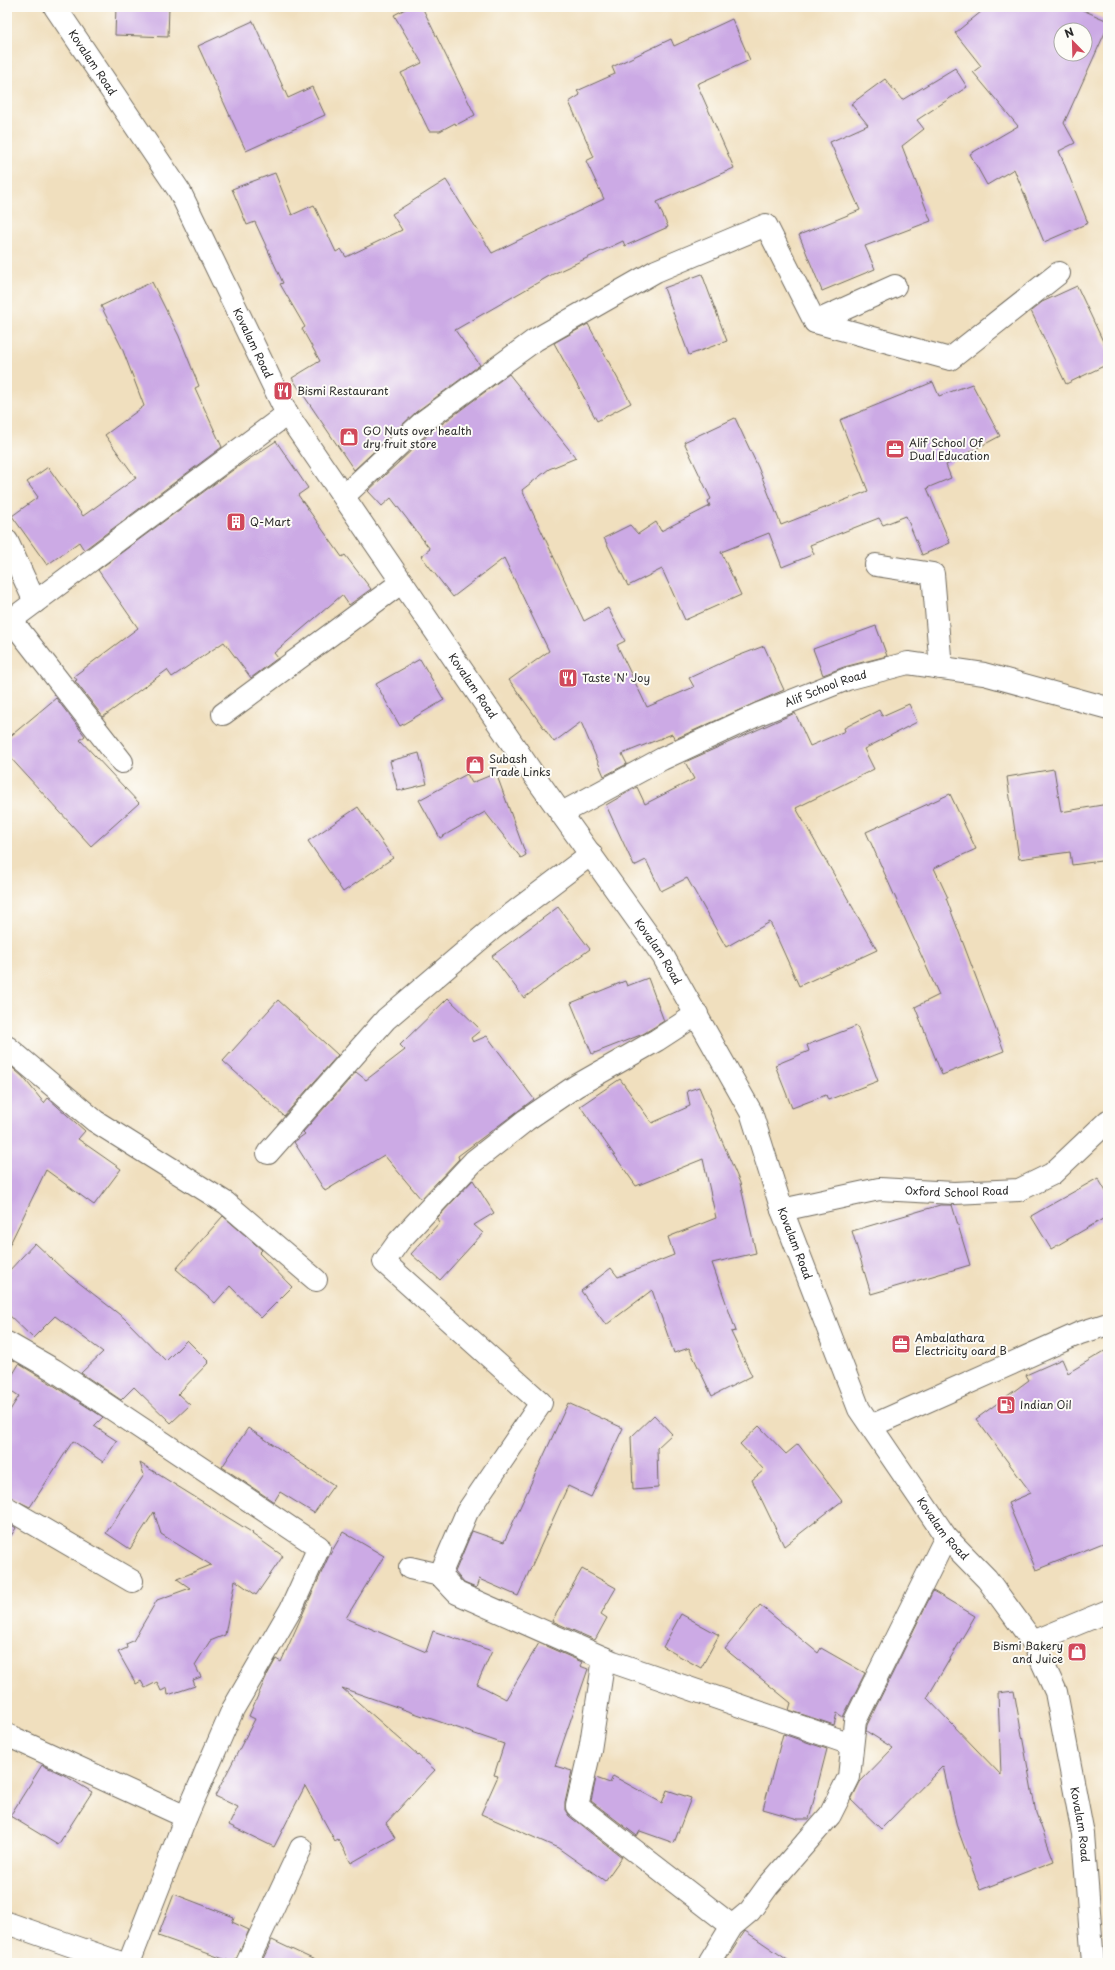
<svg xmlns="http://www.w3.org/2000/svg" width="1115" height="1970" viewBox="0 0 1115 1970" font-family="'Playpen Sans',sans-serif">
  <rect width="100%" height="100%" fill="#fdfcf7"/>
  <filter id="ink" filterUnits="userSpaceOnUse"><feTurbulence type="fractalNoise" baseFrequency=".025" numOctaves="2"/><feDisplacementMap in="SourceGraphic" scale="8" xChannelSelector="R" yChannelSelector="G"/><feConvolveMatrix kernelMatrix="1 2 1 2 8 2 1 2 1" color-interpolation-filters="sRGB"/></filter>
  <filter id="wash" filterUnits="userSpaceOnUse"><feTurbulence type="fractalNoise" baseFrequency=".012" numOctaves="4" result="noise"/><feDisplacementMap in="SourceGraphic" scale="16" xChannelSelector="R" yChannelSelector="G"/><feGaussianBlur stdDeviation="0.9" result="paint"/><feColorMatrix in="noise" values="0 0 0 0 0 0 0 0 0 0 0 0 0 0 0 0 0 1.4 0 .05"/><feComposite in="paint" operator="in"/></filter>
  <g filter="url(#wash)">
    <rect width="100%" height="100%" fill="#f0dfbe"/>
    <g id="blocks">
      <!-- building -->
      <path fill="#ccaae5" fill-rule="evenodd" d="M 116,7 L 169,7 L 168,37 L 115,35 Z
        M 409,7 L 422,7 L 475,115 L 456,125 L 455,123 L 440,131 L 429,131 L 401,73 L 422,63 L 394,15 Z
        M 987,7 L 1076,7 L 1108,21 L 1108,26 L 1064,123 L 1075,143 L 1059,151 L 1088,223 L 1044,242 L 1014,169 L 987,185 L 970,154 L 1018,126 L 973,72 L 981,66 L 955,33 ZM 1061,30 L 1085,30 L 1085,54 L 1061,54 Z
        M 732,19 L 750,60 L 697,84 L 734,168 L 657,202 L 668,227 L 625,246 L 623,241 L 551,275 L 455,330 L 480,365 L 416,412 L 354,470 L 292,378 L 320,361 L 302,329 L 305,327 L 280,284 L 283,283 L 255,222 L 247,225 L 232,189 L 275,173 L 292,215 L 314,205 L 336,252 L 341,249 L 346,257 L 402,230 L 392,214 L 446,180 L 492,253 L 604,199 L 586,161 L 594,157 L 569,102 L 580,95 L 577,91 L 615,74 L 612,67 L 671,39 L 674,46 Z
        M 253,21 L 288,98 L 312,87 L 325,115 L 246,151 L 198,46 Z
        M 955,68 L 967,87 L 917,120 L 924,129 L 902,146 L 931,221 L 865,246 L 875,269 L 822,291 L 799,235 L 860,210 L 830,142 L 868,125 L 851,104 L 885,79 L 902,100 Z
        M 702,274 L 727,341 L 689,355 L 664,288 Z
        M 152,282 L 179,336 L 199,386 L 195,388 L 222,447 L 84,550 L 79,542 L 47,565 L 12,516 L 38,497 L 27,482 L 48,467 L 83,516 L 136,478 L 105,435 L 144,406 L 122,348 L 101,306 Z
        M 1077,286 L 1108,352 L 1108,364 L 1066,384 L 1031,311 L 1042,302 Z
        M 588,324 L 631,403 L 597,421 L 554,343 Z
        M 509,374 L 576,458 L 549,469 L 522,490 L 584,621 L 608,608 L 625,641 L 617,645 L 647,707 L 694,687 L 689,678 L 730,659 L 764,646 L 784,690 L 675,739 L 672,734 L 622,754 L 627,764 L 604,776 L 581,722 L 554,742 L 509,680 L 549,651 L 504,558 L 453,597 L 421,556 L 430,549 L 391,498 L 382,506 L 368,491 L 431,432 Z
        M 933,382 L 939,396 L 972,384 L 1000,436 L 946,465 L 951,478 L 927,488 L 950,543 L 922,555 L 906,516 L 883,525 L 879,518 L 810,545 L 814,554 L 782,567 L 769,533 L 721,552 L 741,595 L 685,620 L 662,569 L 628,586 L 604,538 L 630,525 L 638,534 L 656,522 L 661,531 L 710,506 L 708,501 L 711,499 L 684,442 L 735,418 L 758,467 L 781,525 L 868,491 L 840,420 Z
        M 276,441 L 308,488 L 298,495 L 342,557 L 345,555 L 371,589 L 349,605 L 342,595 L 274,653 L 278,658 L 251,678 L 224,642 L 172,677 L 167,670 L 103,717 L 75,681 L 77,680 L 74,676 L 138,628 L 98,570 L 233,470 Z
        M 876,626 L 887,656 L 844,667 L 823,675 L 813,649 Z
        M 420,659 L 444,700 L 400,726 L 376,684 Z
        M 56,698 L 85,736 L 80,740 L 139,803 L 91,846 L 7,754 L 7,739 Z
        M 909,704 L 917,722 L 864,749 L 874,769 L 796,808 L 877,950 L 799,986 L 770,922 L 726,947 L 687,878 L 661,891 L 646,860 L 634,866 L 606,805 L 637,787 L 645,804 L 694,779 L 685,762 L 795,713 L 810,746 L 845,731 L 844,728 L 879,710 L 882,716 Z
        M 419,753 L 427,784 L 398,791 L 390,761 Z
        M 1054,769 L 1061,812 L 1108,804 L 1108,860 L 1072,865 L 1070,852 L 1019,859 L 1007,777 Z
        M 496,773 L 526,855 L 521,858 L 485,812 L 440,838 L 419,800 L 467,774 L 472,783 Z
        M 950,794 L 976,849 L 934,868 L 948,898 L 946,898 L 1004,1051 L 942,1075 L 915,1007 L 939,995 L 866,832 Z
        M 358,807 L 393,858 L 343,892 L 308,841 Z
        M 558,907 L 590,949 L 524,998 L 492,956 Z
        M 648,978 L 664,1021 L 643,1034 L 592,1054 L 571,1003 L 625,981 L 627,986 Z
        M 448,998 L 481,1030 L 471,1038 L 473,1042 L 487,1036 L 534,1099 L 458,1156 L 459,1159 L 421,1199 L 384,1155 L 325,1191 L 294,1142 L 305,1134 L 303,1132 L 356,1072 L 366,1080 L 405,1050 L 400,1045 Z
        M 278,1000 L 338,1055 L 284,1116 L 223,1061 Z
        M 857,1026 L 878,1081 L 828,1100 L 826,1095 L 792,1108 L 775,1065 L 809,1051 L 807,1045 Z
        M 7,1063 L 23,1077 L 44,1103 L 48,1098 L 85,1131 L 78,1139 L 121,1169 L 94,1205 L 46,1170 L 7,1250 Z
        M 620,1079 L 652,1123 L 690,1106 L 687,1091 L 699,1087 L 740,1183 L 756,1253 L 712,1263 L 736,1331 L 731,1332 L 752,1376 L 712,1396 L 689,1348 L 674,1353 L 652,1290 L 606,1325 L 581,1291 L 611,1268 L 618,1277 L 674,1255 L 668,1237 L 716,1218 L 703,1159 L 636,1186 L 580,1106 Z
        M 1098,1178 L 1108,1195 L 1108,1216 L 1051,1249 L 1031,1216 Z
        M 473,1180 L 494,1213 L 474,1225 L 483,1233 L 440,1280 L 411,1254 L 440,1222 L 437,1218 Z
        M 940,1205 L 952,1205 L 970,1265 L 871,1294 L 852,1231 Z
        M 223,1216 L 262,1250 L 259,1253 L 292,1287 L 261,1318 L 230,1286 L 215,1303 L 176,1269 Z
        M 35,1243 L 69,1275 L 124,1318 L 166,1361 L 187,1340 L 209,1362 L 178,1394 L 190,1405 L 171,1423 L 134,1387 L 121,1400 L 81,1373 L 103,1352 L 55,1316 L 33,1338 L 7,1313 L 7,1273 Z
        M 1108,1349 L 1108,1541 L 1036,1570 L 1008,1503 L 1031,1493 L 976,1419 L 1029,1380 L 1026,1375 L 1062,1359 L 1068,1373 Z
        M 19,1364 L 47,1381 L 103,1417 L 94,1426 L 117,1441 L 103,1462 L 73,1441 L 30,1507 L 7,1496 L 7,1415 L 19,1396 L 7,1388 L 7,1384 Z
        M 568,1403 L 623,1428 L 591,1497 L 568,1486 L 518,1596 L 479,1579 L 476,1588 L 464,1583 L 455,1572 L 472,1531 L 504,1542 Z
        M 654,1415 L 672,1434 L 657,1448 L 658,1488 L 633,1490 L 631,1437 Z
        M 759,1426 L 786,1454 L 798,1444 L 842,1501 L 784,1546 L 752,1480 L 764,1470 L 740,1444 Z
        M 248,1428 L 334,1485 L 314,1513 L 280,1492 L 274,1502 L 222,1467 Z
        M 140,1463 L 253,1533 L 252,1534 L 283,1556 L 256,1595 L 235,1580 L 225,1635 L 210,1641 L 195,1665 L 201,1677 L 193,1680 L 195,1686 L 168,1695 L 167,1688 L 161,1691 L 157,1682 L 145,1688 L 141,1681 L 136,1684 L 118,1652 L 127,1648 L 126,1644 L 133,1641 L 157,1600 L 190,1588 L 177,1579 L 211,1565 L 161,1534 L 154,1512 L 130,1549 L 106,1533 L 144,1475 Z
        M 7,1522 L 16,1528 L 7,1542 Z
        M 343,1532 L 384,1556 L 346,1618 L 426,1652 L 433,1631 L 492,1651 L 477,1684 L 506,1699 L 539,1643 L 582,1662 L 580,1666 L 588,1669 L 555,1766 L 572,1771 L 565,1803 L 565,1810 L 569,1816 L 622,1857 L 605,1881 L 558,1848 L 481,1814 L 498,1776 L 494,1775 L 504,1744 L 342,1688 L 435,1770 L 386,1823 L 395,1838 L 351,1863 L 338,1839 L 335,1841 L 305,1786 L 274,1847 L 229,1825 L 238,1807 L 215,1796 L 255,1719 L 249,1716 L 266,1677 L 276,1659 L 281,1662 L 328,1558 Z
        M 582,1569 L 616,1588 L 601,1614 L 607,1618 L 595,1640 L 552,1621 Z
        M 933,1591 L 975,1616 L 927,1698 L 1001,1775 L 998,1693 L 1014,1691 L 1036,1813 L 1054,1861 L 980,1890 L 957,1827 L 943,1766 L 881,1829 L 851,1800 L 860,1782 L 893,1748 L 866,1731 L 867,1725 Z
        M 760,1605 L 818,1653 L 821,1648 L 865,1673 L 843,1717 L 837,1713 L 834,1725 L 789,1710 L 791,1703 L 725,1649 Z
        M 681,1614 L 719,1635 L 701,1668 L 663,1647 Z
        M 783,1734 L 827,1749 L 809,1819 L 798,1819 L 763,1809 Z
        M 42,1765 L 64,1775 L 92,1792 L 58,1845 L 10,1816 Z
        M 613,1776 L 662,1803 L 667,1790 L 691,1798 L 674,1843 L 640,1831 L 637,1836 L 591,1801 L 596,1778 L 610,1783 Z
        M 174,1894 L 234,1917 L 232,1922 L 249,1930 L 235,1963 L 158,1936 Z
        M 745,1931 L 792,1963 L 724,1963 Z
        M 272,1940 L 321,1963 L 261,1963 Z"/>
    </g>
  </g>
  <g filter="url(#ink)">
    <use href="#blocks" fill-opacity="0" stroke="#706a5e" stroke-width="1"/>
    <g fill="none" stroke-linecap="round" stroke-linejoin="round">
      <defs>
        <g id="street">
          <path d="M 815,322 L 950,359 L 1059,273"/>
          <path d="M 344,496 L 423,422 L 535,340 L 656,271 L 766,225 L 815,322 L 895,286"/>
          <path d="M 7,541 L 35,602"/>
          <path d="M 876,565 L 933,574 L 941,668"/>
          <path d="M 11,620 L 122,762"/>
          <path d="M 7,623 L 287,414"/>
          <path d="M 223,714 L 402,582"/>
          <path id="s1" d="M 562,813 L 662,759 L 759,714 L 847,679 L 908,663 L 984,674 L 1108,708"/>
          <path d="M 7,1047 L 95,1121 L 226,1203 L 316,1280"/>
          <path d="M 268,1153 L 386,1019 L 492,929 L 591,854"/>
          <path id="s2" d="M 782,1210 L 879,1189 L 954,1193 L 1019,1190 L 1052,1174 L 1108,1121"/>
          <path d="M 7,1343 L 54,1370 L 319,1547 L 291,1609 L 233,1709 L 186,1817 L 129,1963"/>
          <path d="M 871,1426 L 1080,1333 L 1108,1324"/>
          <path d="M 7,1508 L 132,1581"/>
          <path d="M 410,1568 L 440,1575 L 457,1593 L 613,1662 L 851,1744"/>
          <path d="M 440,1575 L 467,1512 L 541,1403 L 384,1262 L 399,1241 L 474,1161 L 526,1120 L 576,1086 L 657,1040 L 697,1014"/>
          <path d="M 1033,1642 L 1108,1611"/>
          <path d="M 604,1658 L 590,1750 L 577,1806 L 732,1926"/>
          <path d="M 7,1735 L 186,1817"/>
          <path d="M 7,1923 L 121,1963"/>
          <path d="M 710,1962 L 732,1926 L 750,1911 L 768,1886 L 830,1815 L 849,1777 L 855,1721 L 946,1537"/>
          <path d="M 247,1963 L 301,1848"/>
        </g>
        <g id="primary">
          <path id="s3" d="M 55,7 L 180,192 L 287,414 L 533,774 L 663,956 L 751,1112 L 782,1210 L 859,1409 L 946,1537 L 987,1579 L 1033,1642 L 1056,1692 L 1083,1834 L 1093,1963"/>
        </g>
      </defs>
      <!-- street casing -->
      <use href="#street" stroke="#706a5e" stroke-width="24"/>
      <!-- primary casing -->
      <use href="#primary" stroke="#706a5e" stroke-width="24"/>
      <!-- street -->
      <use href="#street" stroke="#fff" stroke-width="22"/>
      <!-- primary -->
      <use href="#primary" stroke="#fff" stroke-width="22"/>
    </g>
  </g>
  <!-- icons -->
  <defs>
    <symbol id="restaurant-square" viewBox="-11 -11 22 22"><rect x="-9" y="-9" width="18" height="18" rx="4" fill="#d1495b" stroke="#fdfcf7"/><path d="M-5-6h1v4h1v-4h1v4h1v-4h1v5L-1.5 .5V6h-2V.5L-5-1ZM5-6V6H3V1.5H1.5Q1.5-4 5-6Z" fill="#fff"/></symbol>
    <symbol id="shop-square" viewBox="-11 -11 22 22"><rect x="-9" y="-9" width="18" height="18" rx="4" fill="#d1495b" stroke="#fdfcf7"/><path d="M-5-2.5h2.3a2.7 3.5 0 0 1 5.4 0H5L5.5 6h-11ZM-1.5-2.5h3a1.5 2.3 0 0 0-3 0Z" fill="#fff"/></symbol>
    <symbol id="office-square" viewBox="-11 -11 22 22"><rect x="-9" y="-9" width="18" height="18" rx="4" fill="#d1495b" stroke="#fdfcf7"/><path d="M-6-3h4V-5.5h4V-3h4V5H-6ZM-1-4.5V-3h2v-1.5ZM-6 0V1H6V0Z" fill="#fff"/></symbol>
    <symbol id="building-square" viewBox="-11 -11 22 22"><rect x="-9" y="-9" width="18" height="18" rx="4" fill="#d1495b" stroke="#fdfcf7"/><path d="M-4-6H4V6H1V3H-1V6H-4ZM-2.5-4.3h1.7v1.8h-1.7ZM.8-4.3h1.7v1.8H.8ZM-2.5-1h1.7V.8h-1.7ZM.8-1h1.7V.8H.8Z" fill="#fff"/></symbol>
    <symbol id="fuel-square" viewBox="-11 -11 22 22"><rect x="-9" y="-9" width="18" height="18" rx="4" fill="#d1495b" stroke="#fdfcf7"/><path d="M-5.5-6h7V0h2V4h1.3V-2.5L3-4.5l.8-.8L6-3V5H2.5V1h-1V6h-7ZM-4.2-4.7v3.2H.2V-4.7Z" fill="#fff"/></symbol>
  </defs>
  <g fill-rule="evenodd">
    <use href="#restaurant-square" x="272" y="380" width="22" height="22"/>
    <use href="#shop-square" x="338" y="426" width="22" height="22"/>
    <use href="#office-square" x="884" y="438" width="22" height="22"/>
    <use href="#building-square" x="225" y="511" width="22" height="22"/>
    <use href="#restaurant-square" x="557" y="667" width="22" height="22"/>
    <use href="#shop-square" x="464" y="754" width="22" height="22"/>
    <use href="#office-square" x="890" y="1333" width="22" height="22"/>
    <use href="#fuel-square" x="995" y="1394" width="22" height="22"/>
    <use href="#shop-square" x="1066" y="1641" width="22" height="22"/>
  </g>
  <g text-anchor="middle" stroke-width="4" stroke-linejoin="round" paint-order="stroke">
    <!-- street labels -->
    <g font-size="11" fill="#2b2b2b" stroke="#fdfcf7">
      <text dy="4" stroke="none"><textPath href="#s3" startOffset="67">Kovalam Road</textPath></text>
      <text dy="4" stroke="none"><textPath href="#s3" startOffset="391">Kovalam Road</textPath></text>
      <text dy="4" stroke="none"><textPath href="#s3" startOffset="799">Kovalam Road</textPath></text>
      <text dy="4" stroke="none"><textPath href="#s1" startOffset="292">Alif School Road</textPath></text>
      <text dy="4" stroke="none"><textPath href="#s3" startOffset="1123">Kovalam Road</textPath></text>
      <text dy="4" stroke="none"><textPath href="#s2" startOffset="177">Oxford School Road</textPath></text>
      <text dy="4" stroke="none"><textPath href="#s3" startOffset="1447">Kovalam Road</textPath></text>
      <text dy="4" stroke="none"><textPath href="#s3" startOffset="1771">Kovalam Road</textPath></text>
      <text dy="4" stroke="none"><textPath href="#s3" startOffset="2106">Kovalam Road</textPath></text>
    </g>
    <!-- poi labels -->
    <g font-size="11" fill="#2b2b2b" stroke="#fdfcf7" text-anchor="start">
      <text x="297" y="395">Bismi Restaurant</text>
      <text x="363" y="435">GO Nuts over health<tspan x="363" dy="13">dry fruit store</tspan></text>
      <text x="909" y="447">Alif School Of<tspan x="909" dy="13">Dual Education</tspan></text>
      <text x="250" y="526">Q-Mart</text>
      <text x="582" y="682">Taste 'N' Joy</text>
      <text x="489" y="763">Subash<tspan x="489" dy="13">Trade Links</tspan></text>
      <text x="915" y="1342">Ambalathara<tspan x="915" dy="13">Electricity oard B</tspan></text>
      <text x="1020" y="1409">Indian Oil</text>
      <text x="1063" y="1650" text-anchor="end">Bismi Bakery<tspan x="1063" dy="13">and Juice</tspan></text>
    </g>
  </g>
  <!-- margin -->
  <rect width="1115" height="1970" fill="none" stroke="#fdfcf7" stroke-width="24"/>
  <!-- north arrow -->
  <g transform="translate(1073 42) rotate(337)"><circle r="19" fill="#fdfcf7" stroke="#a9a8a5"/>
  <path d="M0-3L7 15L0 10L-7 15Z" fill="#d1495b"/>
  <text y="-6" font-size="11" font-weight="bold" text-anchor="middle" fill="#2b2b2b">N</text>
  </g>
</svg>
